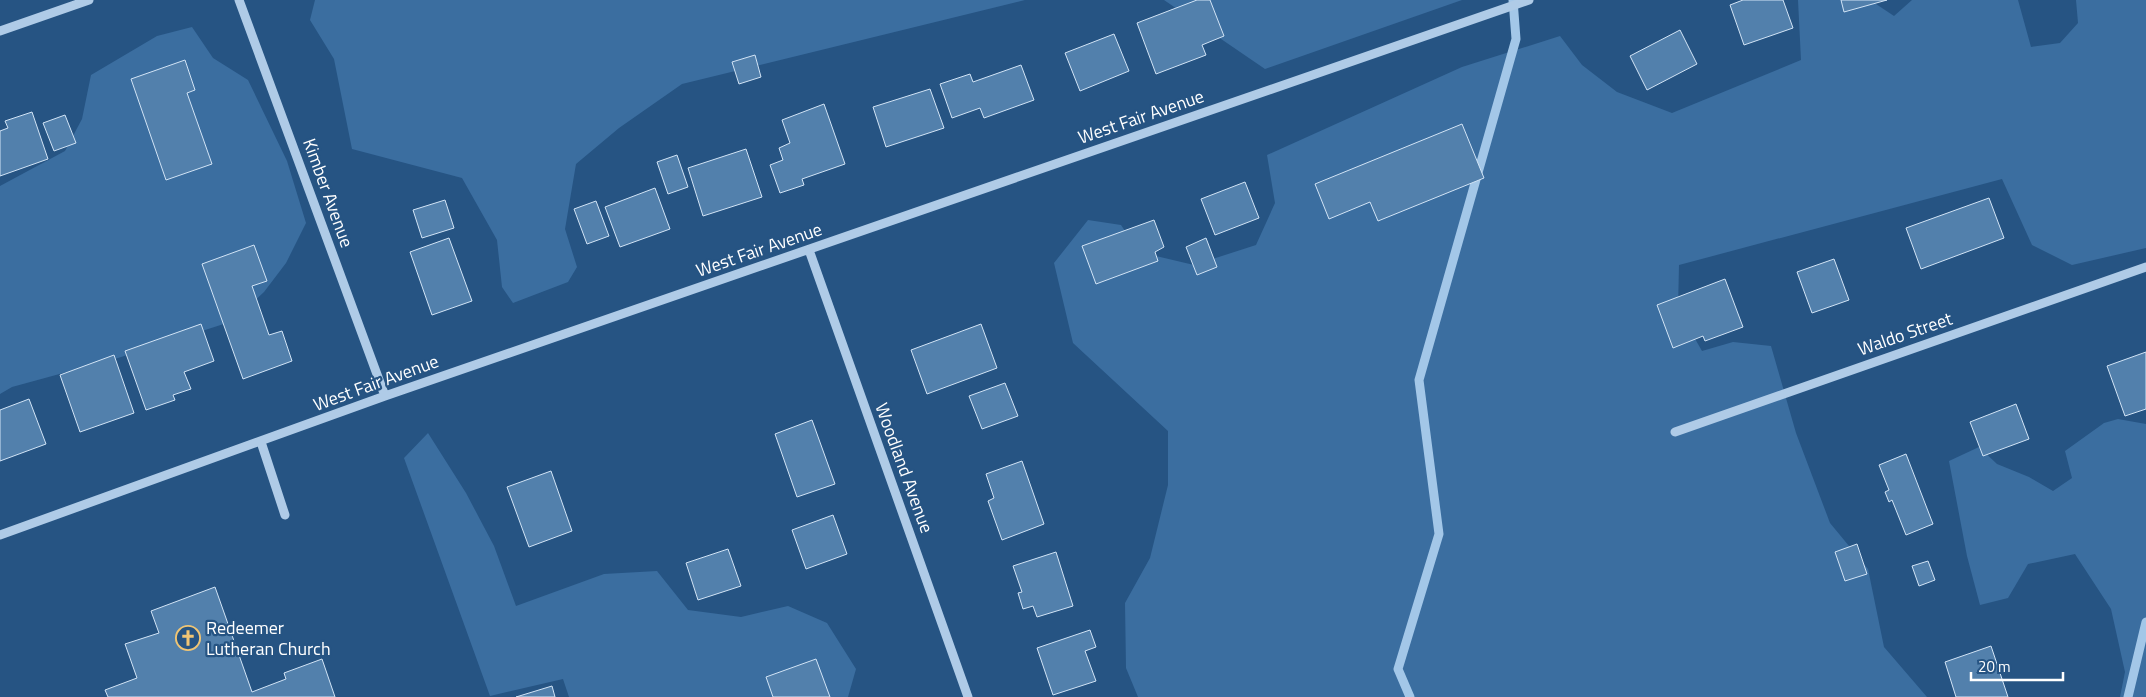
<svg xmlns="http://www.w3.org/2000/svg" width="2146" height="697" viewBox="0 0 2146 697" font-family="'Titillium Web',sans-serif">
  <rect width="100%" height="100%" fill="#265483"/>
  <!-- green -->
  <path fill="#3b6ea0" d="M 315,0 L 1025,0 L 682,84 L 619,128 L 576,164 L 565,229 L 577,267 L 568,282 L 513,303 L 502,287 L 497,240 L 462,178 L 352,149 L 334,59 L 310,20 Z
    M 1164,0 L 1462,0 L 1265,69 Z
    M 1798,0 L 1870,0 L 1894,16 L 1912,0 L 2018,0 L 2031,47 L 2060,43 L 2078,23 L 2076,0 L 2146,0 L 2146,248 L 2072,265 L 2032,245 L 2002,179 L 1679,265 L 1678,309 L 1702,351 L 1733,342 L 1771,346 L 1796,433 L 1830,523 L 1868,569 L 1884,647 L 1927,697 L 1138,697 L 1126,668 L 1125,603 L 1150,558 L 1168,485 L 1168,431 L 1073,343 L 1054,263 L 1088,220 L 1121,225 L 1139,252 L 1194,265 L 1256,245 L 1275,203 L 1267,155 L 1462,67 L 1560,36 L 1582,65 L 1617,92 L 1672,113 L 1801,60 Z
    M 192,27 L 213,58 L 248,80 L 287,161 L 306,223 L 286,263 L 264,292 L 233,321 L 118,358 L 12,387 L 0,394 L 0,186 L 65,151 L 82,119 L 91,75 L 157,36 Z
    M 2118,419 L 2146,424 L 2146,697 L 2120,697 L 2125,672 L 2111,609 L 2075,554 L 2028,564 L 2008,598 L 1980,605 L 1967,556 L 1949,461 L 1979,447 L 1997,464 L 2029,477 L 2053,491 L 2072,478 L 2065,451 L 2104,423 Z
    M 428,433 L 466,493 L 494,546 L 516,606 L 604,574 L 657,571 L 688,610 L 741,617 L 788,606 L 827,623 L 856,669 L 848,697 L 569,697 L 563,679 L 490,696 L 404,458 Z"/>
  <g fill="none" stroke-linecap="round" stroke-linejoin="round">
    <!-- stream -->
    <path stroke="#a3c7e8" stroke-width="9" d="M 1410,697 L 1398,669 L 1439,534 L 1419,380 L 1516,39 L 1513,0
      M 2128,697 L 2146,622"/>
  </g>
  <!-- building -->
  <path fill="#5280ac" stroke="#d2e4f6" d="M 1197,0 L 1210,0 L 1224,36 L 1202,45 L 1206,55 L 1156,74 L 1137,23 Z
    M 1743,0 L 1783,0 L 1793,28 L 1744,45 L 1730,5 Z
    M 1841,0 L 1887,0 L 1844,12 Z
    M 1680,30 L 1697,64 L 1647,90 L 1630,56 Z
    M 1114,34 L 1129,71 L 1080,91 L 1065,53 Z
    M 755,55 L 761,77 L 739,84 L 732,62 Z
    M 185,60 L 195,90 L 187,93 L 212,164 L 166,180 L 131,79 Z
    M 1021,65 L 1034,100 L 984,118 L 980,108 L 952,118 L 940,84 L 970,74 L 973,82 Z
    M 930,89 L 944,128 L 886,147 L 873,107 Z
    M 824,104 L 845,164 L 802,179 L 804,185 L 780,193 L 770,165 L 783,160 L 779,148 L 790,143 L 782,120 Z
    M 32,112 L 48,159 L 0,176 L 0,131 L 8,128 L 5,121 Z
    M 65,115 L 76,143 L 54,151 L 43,123 Z
    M 1462,124 L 1484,178 L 1378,221 L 1370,202 L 1329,219 L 1315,184 Z
    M 746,149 L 762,197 L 703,216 L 688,168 Z
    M 677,155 L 688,187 L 668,194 L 657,162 Z
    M 1245,182 L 1259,218 L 1215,235 L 1201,199 Z
    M 655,188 L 670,229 L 620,247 L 605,207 Z
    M 1989,198 L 2004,238 L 1921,269 L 1906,228 Z
    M 445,200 L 454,228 L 422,238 L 413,210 Z
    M 596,201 L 609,236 L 587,244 L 574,209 Z
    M 1154,220 L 1164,247 L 1155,252 L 1158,261 L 1096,284 L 1082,246 Z
    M 449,238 L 472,301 L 432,315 L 410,252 Z
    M 1206,238 L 1217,267 L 1197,275 L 1186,247 Z
    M 254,245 L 267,281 L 252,286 L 269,335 L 282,331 L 292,361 L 243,379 L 202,264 Z
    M 1834,259 L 1849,300 L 1812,313 L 1797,272 Z
    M 1725,279 L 1743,327 L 1705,341 L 1703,336 L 1673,348 L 1657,305 Z
    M 201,324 L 214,361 L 184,372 L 191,389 L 173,395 L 175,400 L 146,410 L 125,351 Z
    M 981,324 L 997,368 L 927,394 L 911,350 Z
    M 2146,352 L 2146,409 L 2125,416 L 2107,366 Z
    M 114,355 L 134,413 L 80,432 L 60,375 Z
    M 1005,383 L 1018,416 L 982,429 L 969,396 Z
    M 29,399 L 46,444 L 0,461 L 0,410 Z
    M 2016,404 L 2029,439 L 1983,456 L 1970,422 Z
    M 812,420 L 835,484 L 797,497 L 775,434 Z
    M 1906,454 L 1933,524 L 1906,535 L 1892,500 L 1889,502 L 1885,492 L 1889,490 L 1879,465 Z
    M 1022,461 L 1044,524 L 1002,540 L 988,501 L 994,498 L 986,474 Z
    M 551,471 L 572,531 L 529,547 L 507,487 Z
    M 833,515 L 847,554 L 806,569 L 792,530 Z
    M 1857,544 L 1867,574 L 1845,581 L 1835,552 Z
    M 728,549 L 741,586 L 698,600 L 686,563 Z
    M 1056,552 L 1073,606 L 1037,617 L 1033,606 L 1023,609 L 1018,593 L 1022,592 L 1013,566 Z
    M 1928,561 L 1935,580 L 1919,586 L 1912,566 Z
    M 215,587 L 252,692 L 286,679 L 284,673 L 322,659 L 335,697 L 108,697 L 105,690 L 137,678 L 125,644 L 159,633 L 151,611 Z
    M 1090,630 L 1096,647 L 1085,651 L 1096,681 L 1053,695 L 1037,648 Z
    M 1991,646 L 2008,697 L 1956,697 L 1945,662 Z
    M 816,659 L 830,697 L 773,697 L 766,677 Z
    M 552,686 L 555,697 L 516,697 Z"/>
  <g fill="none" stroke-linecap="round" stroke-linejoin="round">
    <!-- minor -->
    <path stroke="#afcbe7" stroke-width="9" d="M 239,0 L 385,396
      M 0,31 L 89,0
      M 809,250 L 968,697
      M 1675,432 L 2146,267
      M 261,442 L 285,515
      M 0,535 L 385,396 L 1529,0"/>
  </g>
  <!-- icons -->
  <defs>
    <symbol id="church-ring" viewBox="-11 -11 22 22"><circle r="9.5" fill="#265483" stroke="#f0c574" stroke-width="1.5"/><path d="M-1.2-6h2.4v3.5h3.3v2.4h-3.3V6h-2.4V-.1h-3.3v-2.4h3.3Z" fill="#f0c574"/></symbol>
  </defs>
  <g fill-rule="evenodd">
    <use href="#church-ring" x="174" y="624" width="28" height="28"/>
  </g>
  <g text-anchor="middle" stroke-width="4.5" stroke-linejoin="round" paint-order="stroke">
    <!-- street labels -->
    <g font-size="18" fill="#fff" stroke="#265483">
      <text transform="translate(1141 117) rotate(-19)" y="6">West Fair Avenue</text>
      <text transform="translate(328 193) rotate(70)" y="6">Kimber Avenue</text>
      <text transform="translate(759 250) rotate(-19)" y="6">West Fair Avenue</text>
      <text transform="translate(1905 334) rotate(-19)" y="6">Waldo Street</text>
      <text transform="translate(376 383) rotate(-20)" y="6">West Fair Avenue</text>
      <text transform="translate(904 468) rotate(70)" y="6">Woodland Avenue</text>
    </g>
    <!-- poi labels -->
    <g font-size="18" fill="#fff" stroke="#265483" text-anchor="start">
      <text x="206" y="634">Redeemer<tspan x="206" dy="21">Lutheran Church</tspan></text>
    </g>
  </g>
  <!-- scale -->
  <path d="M1971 672v8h92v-8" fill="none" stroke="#ffffff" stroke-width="2.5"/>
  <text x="1978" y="672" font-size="15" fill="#ffffff" stroke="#265483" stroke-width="4" paint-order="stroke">20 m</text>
</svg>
